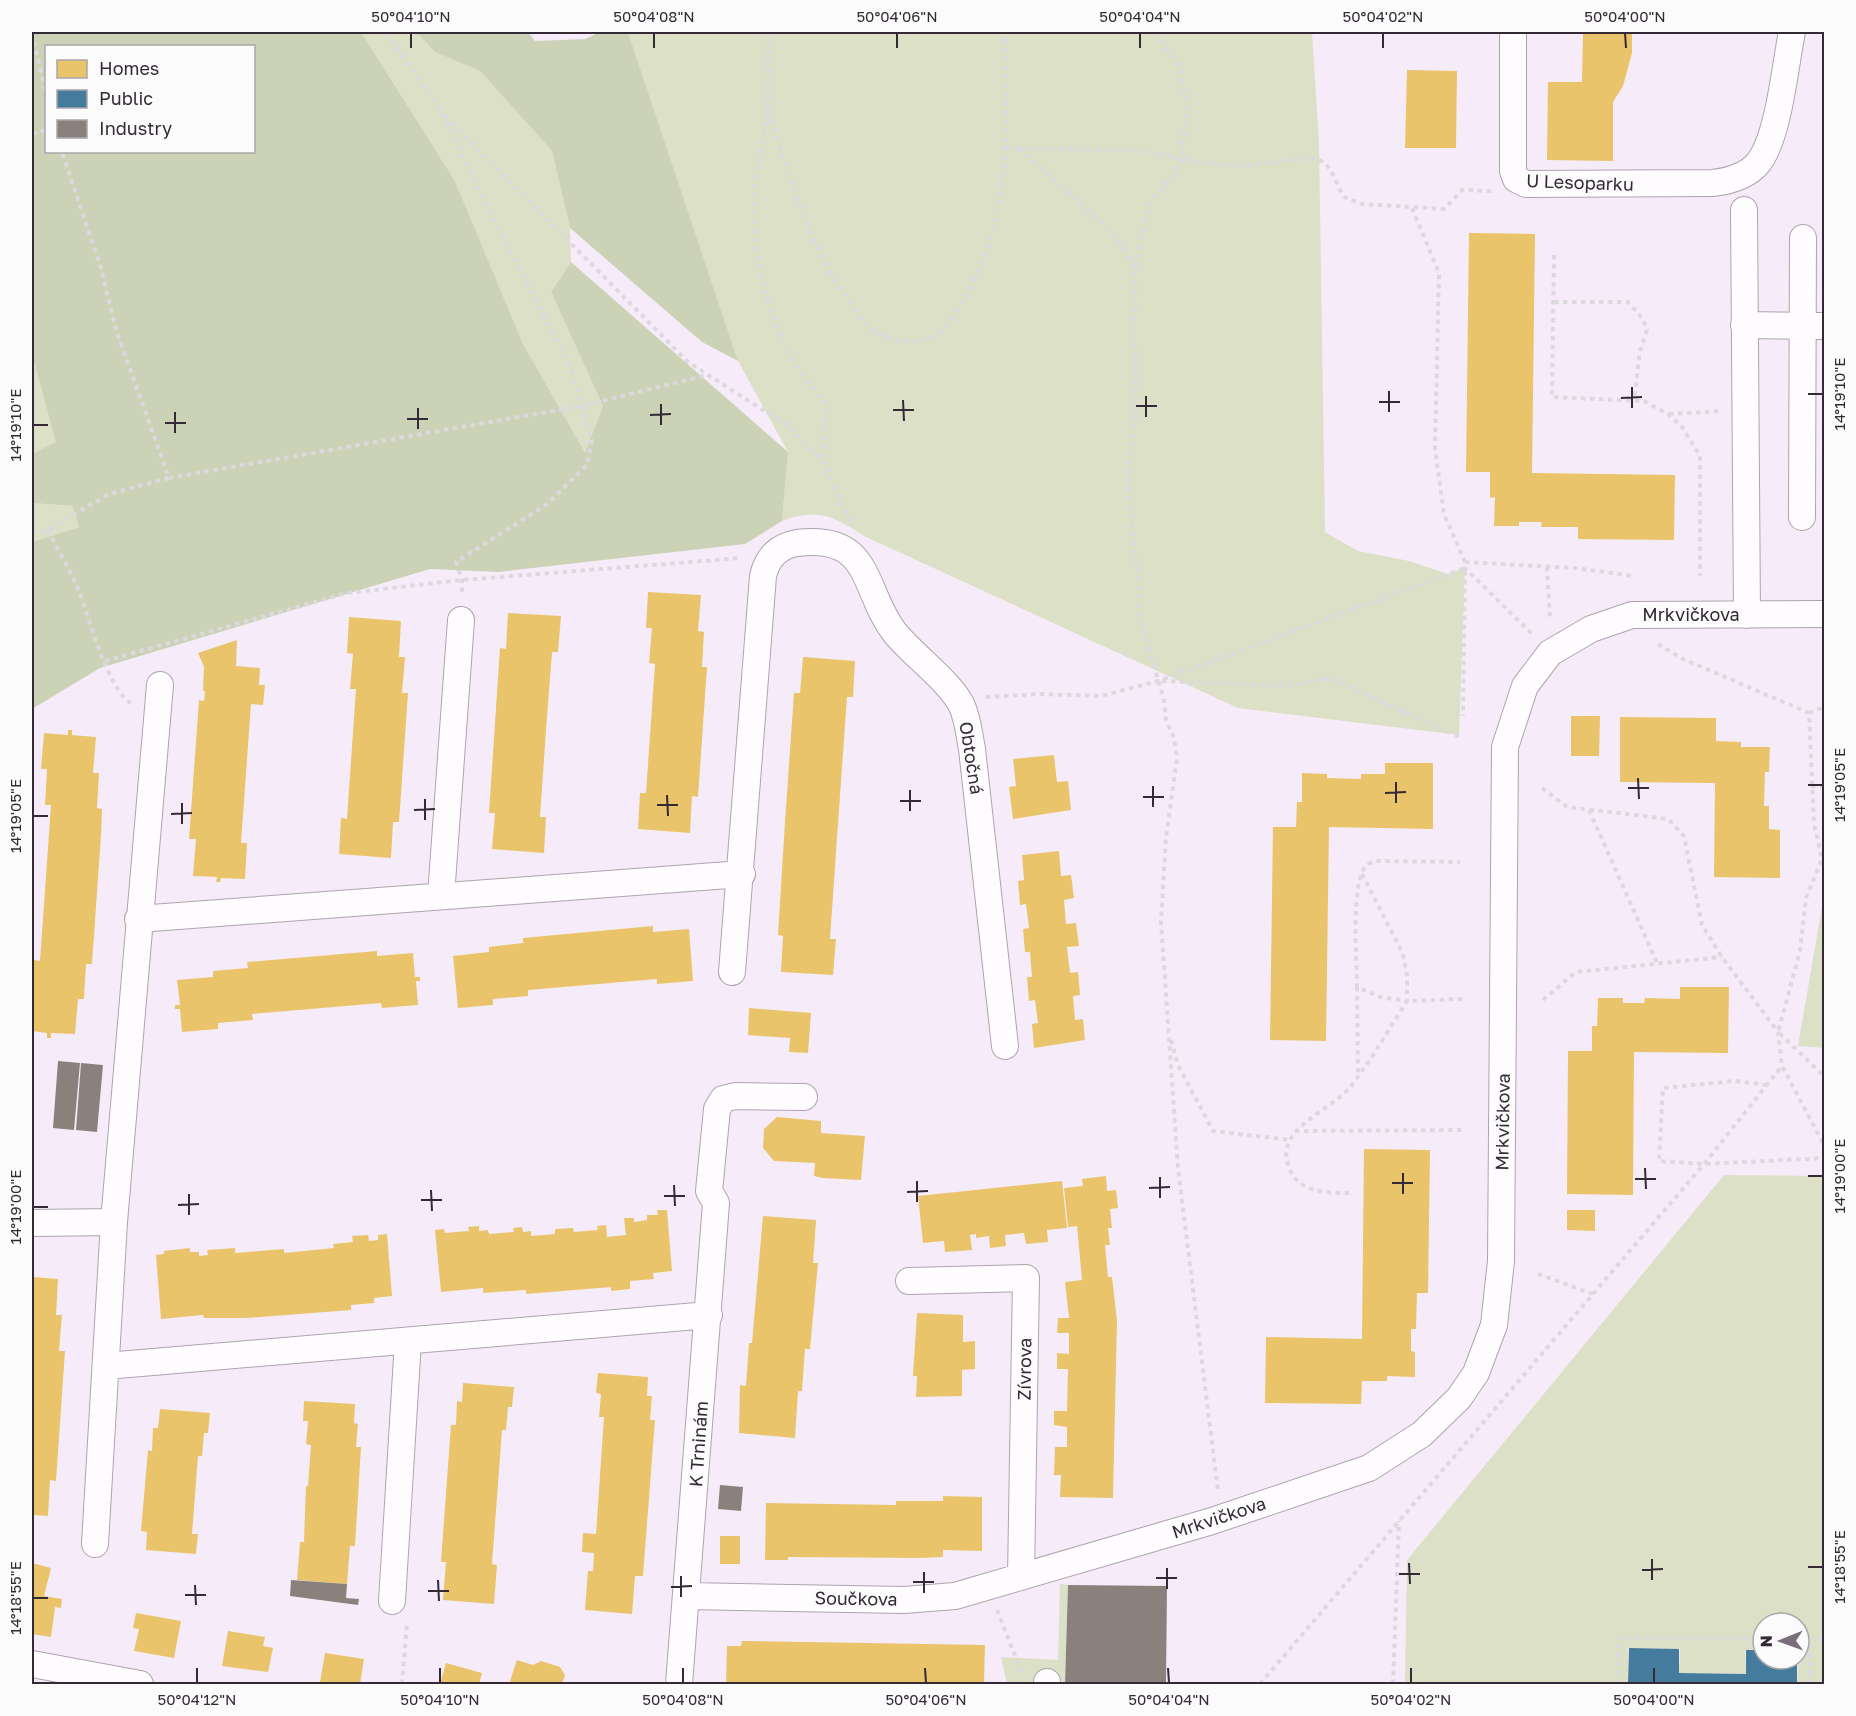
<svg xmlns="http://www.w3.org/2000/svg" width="1856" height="1716" viewBox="0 0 1856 1716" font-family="'Golos Text',sans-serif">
  <rect width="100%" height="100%" fill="#f6ecf9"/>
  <!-- green -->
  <path fill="#dbe0c7" d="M 361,32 L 416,32 L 435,52 L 480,71 L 552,151 L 570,228 L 571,262 L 551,292 L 603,406 L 585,454 L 523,344 L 455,181 Z
    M 628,32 L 1312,32 L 1319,143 L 1325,532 L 1358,551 L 1409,561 L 1448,574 L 1465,568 L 1459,735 L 1238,708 L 866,537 C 834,517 820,507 782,521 L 788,452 L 738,361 Z
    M 32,354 L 57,443 L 32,454 Z
    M 32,503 L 72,506 L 79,527 L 32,542 Z
    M 1824,895 L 1824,1048 L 1798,1046 Z
    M 1724,1175 L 1824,1176 L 1824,1684 L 1797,1684 L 1799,1623 L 1763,1623 L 1763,1650 L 1745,1650 L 1746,1674 L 1679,1673 L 1680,1649 L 1628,1648 L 1628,1684 L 1405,1684 L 1407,1560 Z
    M 1060,1584 L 1068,1585 L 1065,1682 L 1007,1684 L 1001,1657 L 1058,1660 Z"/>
  <!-- forest -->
  <path fill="#ccd2b5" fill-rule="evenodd" d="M 32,32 L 361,32 L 455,181 L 523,344 L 585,453 L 603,406 L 551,292 L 571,262 L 788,452 L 782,521 L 745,544 L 498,572 L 430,569 L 100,668 L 32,709 L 32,542 L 79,527 L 72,506 L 32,503 L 32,454 L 56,442 L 32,354 ZM 46,46 L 254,46 L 254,152 L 46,152 Z
    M 416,32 L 528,32 L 535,41 L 585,39 L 600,32 L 628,32 L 738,361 L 702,342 L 570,228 L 552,151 L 480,71 L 435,52 Z"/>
  <!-- homes -->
  <path fill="#e9c46a" d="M 1583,32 L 1632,32 L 1632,53 L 1623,86 L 1613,102 L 1613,161 L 1547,160 L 1548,82 L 1582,82 Z
    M 1407,70 L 1457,71 L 1456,148 L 1405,148 Z
    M 1469,233 L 1535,234 L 1532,473 L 1675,475 L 1674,540 L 1578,539 L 1578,527 L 1541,527 L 1542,522 L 1519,522 L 1519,526 L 1494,526 L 1495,497 L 1490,498 L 1490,472 L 1466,472 Z
    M 648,592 L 701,595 L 698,631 L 704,632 L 702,667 L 707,667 L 698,797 L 692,796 L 690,833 L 638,829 L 640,793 L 646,793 L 655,664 L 649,663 L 652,628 L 646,628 Z
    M 508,613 L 561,616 L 558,652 L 552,652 L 546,730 L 540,817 L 546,817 L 544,853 L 492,849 L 495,813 L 489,813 L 500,648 L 506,649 Z
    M 349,617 L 401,621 L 399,657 L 405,657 L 402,693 L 408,693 L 399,822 L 393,822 L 391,858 L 339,854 L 341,818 L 347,819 L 356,689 L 350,689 L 353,654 L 347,653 Z
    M 237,640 L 236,666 L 260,668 L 259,685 L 265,685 L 263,705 L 251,704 L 241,843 L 247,843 L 245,879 L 221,878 L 220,882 L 216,882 L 217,877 L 193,876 L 196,839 L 189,839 L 199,700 L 204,701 L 205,691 L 203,691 L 204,667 L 198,653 Z
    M 803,657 L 855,661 L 853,697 L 847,697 L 836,852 L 830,939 L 836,939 L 833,975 L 781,972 L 783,936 L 778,935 L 785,822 L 794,693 L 800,693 Z
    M 1571,716 L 1600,716 L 1599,756 L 1571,756 Z
    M 1620,717 L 1716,718 L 1716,741 L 1741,742 L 1741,747 L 1770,747 L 1769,772 L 1765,772 L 1764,806 L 1769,806 L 1769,829 L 1780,830 L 1780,878 L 1714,877 L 1715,783 L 1620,782 Z
    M 68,730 L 72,730 L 72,735 L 96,737 L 93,773 L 99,773 L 97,808 L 102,809 L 101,835 L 92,964 L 86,964 L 84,999 L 78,999 L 75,1034 L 51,1033 L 51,1038 L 47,1038 L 47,1033 L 32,1031 L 34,960 L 40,961 L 51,805 L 45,805 L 47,769 L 41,769 L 44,733 L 68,735 Z
    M 1054,755 L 1057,782 L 1068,781 L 1071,810 L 1013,819 L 1009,787 L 1016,786 L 1013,759 Z
    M 1385,763 L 1433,763 L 1433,829 L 1329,827 L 1326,1041 L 1270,1040 L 1273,827 L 1296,827 L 1297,802 L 1302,802 L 1302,773 L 1327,774 L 1327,778 L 1361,779 L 1361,774 L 1385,774 Z
    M 1059,851 L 1061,876 L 1071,875 L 1074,898 L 1064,900 L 1066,924 L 1076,923 L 1079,946 L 1067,947 L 1070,973 L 1078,972 L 1080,995 L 1073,996 L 1075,1020 L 1083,1019 L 1085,1040 L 1034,1048 L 1032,1024 L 1038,1023 L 1035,1000 L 1029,1001 L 1027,977 L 1032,977 L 1030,952 L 1025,952 L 1023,929 L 1029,928 L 1026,904 L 1020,905 L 1018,881 L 1024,880 L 1022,855 Z
    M 653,926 L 653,932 L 689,929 L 693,981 L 657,984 L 657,979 L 528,990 L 528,996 L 493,999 L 493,1005 L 458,1008 L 453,956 L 489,952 L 489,947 L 523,943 L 523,938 Z
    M 377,951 L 377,956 L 413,953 L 415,977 L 420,977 L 420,981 L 416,981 L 418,1005 L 382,1008 L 381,1003 L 252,1014 L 253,1020 L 218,1023 L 218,1029 L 182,1032 L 180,1009 L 175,1009 L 175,1005 L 180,1005 L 177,980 L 213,977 L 213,971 L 248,968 L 247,962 Z
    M 1680,987 L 1729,987 L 1728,1053 L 1634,1052 L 1633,1195 L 1567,1194 L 1568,1051 L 1592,1051 L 1592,1026 L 1597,1026 L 1598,998 L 1623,998 L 1623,1003 L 1644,1003 L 1645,998 L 1680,999 Z
    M 749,1008 L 811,1013 L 808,1053 L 789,1052 L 790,1038 L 748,1035 Z
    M 777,1117 L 821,1121 L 821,1133 L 865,1136 L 861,1180 L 823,1178 L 814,1176 L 815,1163 L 774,1161 L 763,1148 L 764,1129 Z
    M 1364,1149 L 1430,1150 L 1428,1293 L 1417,1293 L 1416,1329 L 1411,1329 L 1411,1351 L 1415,1352 L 1415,1377 L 1387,1376 L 1387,1381 L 1362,1381 L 1361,1404 L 1265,1403 L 1266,1337 L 1362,1339 Z
    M 1106,1176 L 1107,1191 L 1116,1190 L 1118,1208 L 1110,1209 L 1112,1228 L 1108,1228 L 1110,1245 L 1105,1245 L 1108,1277 L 1112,1277 L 1117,1321 L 1113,1498 L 1060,1497 L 1061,1475 L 1054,1475 L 1055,1447 L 1067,1447 L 1067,1427 L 1054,1425 L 1054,1411 L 1067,1411 L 1068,1369 L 1057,1369 L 1057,1353 L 1069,1354 L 1069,1333 L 1057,1333 L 1058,1318 L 1069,1318 L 1065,1282 L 1082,1280 L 1077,1226 L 1068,1227 L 1064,1188 L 1083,1186 L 1082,1179 Z
    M 1062,1181 L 1067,1228 L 1047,1230 L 1048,1242 L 1026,1244 L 1024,1233 L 1005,1235 L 1006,1246 L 990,1248 L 989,1236 L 976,1238 L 976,1234 L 970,1235 L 972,1250 L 945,1252 L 944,1241 L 923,1243 L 918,1196 Z
    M 657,1210 L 667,1210 L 672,1271 L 653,1273 L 654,1279 L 630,1281 L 630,1289 L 611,1291 L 611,1287 L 526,1294 L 526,1290 L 483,1293 L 483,1288 L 441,1292 L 435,1230 L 444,1229 L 445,1233 L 456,1232 L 469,1231 L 468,1227 L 479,1226 L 479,1231 L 488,1230 L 489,1234 L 514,1232 L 513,1228 L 522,1227 L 523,1232 L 531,1231 L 531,1236 L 555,1234 L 555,1229 L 573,1228 L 574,1232 L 598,1230 L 597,1226 L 606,1225 L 607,1237 L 626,1235 L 624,1218 L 634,1218 L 634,1222 L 647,1220 L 647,1215 L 658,1215 Z
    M 1567,1210 L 1595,1210 L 1595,1231 L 1567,1230 Z
    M 763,1216 L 816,1220 L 813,1263 L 818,1263 L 810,1349 L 805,1349 L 802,1391 L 798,1391 L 795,1438 L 739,1433 L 740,1385 L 746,1386 L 749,1343 L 752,1343 Z
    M 387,1234 L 392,1296 L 374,1298 L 374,1303 L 351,1305 L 351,1310 L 247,1318 L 204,1318 L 203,1315 L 161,1319 L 156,1255 L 164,1254 L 164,1251 L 190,1248 L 190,1252 L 199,1252 L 199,1256 L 208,1255 L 207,1250 L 222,1249 L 235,1248 L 235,1253 L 284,1249 L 284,1253 L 334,1248 L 333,1244 L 353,1242 L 352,1236 L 368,1235 L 369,1241 L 378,1240 L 378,1235 Z
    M 32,1272 L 34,1272 L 34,1277 L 58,1279 L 56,1315 L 62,1315 L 59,1351 L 65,1351 L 56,1481 L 50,1480 L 48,1516 L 32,1515 Z
    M 917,1313 L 963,1315 L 963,1342 L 975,1341 L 975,1369 L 962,1370 L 962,1396 L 916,1397 L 917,1376 L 913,1376 Z
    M 598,1373 L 648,1377 L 647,1396 L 652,1396 L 650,1420 L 655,1420 L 643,1576 L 635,1576 L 632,1614 L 585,1610 L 588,1571 L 593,1571 L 594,1553 L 582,1552 L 583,1533 L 596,1534 L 604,1417 L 599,1417 L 601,1394 L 596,1393 Z
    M 463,1383 L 514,1387 L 512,1407 L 508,1407 L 506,1430 L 502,1430 L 492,1564 L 497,1565 L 494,1604 L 443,1600 L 446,1562 L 441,1562 L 451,1425 L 456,1425 L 457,1401 L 462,1402 Z
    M 304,1401 L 355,1404 L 354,1423 L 358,1424 L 356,1447 L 361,1447 L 355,1546 L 350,1546 L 347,1584 L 297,1580 L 300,1542 L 304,1542 L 306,1486 L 308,1486 L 311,1445 L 306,1444 L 308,1421 L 303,1421 Z
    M 160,1409 L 210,1413 L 208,1433 L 204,1433 L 202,1456 L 198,1456 L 192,1534 L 198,1534 L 196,1554 L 146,1550 L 147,1532 L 141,1531 L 148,1450 L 152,1451 L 153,1428 L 158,1428 Z
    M 943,1496 L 982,1497 L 982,1551 L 943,1550 L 943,1557 L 920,1558 L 788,1557 L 788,1560 L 765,1560 L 766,1503 L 896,1505 L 896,1501 L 943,1501 Z
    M 720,1536 L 740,1536 L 740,1564 L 720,1564 Z
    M 32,1563 L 51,1568 L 44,1596 L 62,1599 L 61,1608 L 55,1607 L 51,1637 L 32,1634 Z
    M 136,1613 L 181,1621 L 174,1658 L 134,1651 L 139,1629 L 133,1628 Z
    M 228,1631 L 265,1637 L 263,1646 L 273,1648 L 268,1672 L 222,1666 Z
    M 742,1641 L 985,1645 L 984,1684 L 726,1684 L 727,1646 L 741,1646 Z
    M 325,1653 L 364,1659 L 360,1684 L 320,1682 Z
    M 517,1660 L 533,1665 L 541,1661 L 560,1667 L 565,1675 L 562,1684 L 509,1684 Z
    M 446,1663 L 482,1673 L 479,1684 L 440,1684 Z"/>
  <!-- public -->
  <path fill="#457b9d" d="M 1629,1648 L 1679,1649 L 1679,1673 L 1746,1674 L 1746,1650 L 1763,1650 L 1763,1659 L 1797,1659 L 1797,1684 L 1628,1684 Z"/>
  <!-- industry -->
  <path fill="#8a817c" d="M 58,1061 L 80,1063 L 74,1130 L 53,1128 Z
    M 81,1063 L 103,1065 L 97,1132 L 76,1130 Z
    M 720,1485 L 743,1487 L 741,1511 L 718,1509 Z
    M 291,1580 L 347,1584 L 346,1598 L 359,1599 L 358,1605 L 290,1596 Z
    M 1068,1585 L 1167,1586 L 1166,1684 L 1065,1684 Z"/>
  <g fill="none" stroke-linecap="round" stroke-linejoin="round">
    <defs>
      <path id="minor" d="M 1513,32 L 1513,171 L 1516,179 L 1526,184 L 1713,183 C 1730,181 1748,176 1759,162 C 1779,135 1785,66 1792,32
        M 1744,210 L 1747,615
        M 1744,325 L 1824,326
        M 1802,517 L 1803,238
        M 441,896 L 461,620
        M 138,919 L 742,874
        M 732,972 L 763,576 C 767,558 778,546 797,543 C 873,533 862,591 895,633 C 914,656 947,679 961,704 C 968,718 969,734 972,749 L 1005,1046
        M 32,1223 L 114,1222
        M 909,1281 L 1026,1278 L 1021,1577
        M 106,1366 L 709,1315
        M 95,1544 L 114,1222 L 160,685
        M 687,1596 L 904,1600 L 955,1596 L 1212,1521 L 1369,1468 L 1422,1434 L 1459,1398 L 1476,1373 L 1494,1325 L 1501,1261 L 1505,747 L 1525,686 L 1550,653 L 1591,629 L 1632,615 L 1824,614
        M 392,1601 L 408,1341
        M 32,1664 L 140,1684
        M 1047,1682 L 1047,1684
        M 679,1684 L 716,1203 L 709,1191 L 717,1109 L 723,1099 L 735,1096 L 804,1097"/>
    </defs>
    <!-- minor casing -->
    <use href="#minor" stroke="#ada4af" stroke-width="28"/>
    <!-- path -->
    <path stroke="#dcd9de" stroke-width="4" stroke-dasharray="4.5 4.5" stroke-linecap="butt" d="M 386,32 L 442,113 L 489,211 L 571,368 L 592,441 L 587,465 L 546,505 L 456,562 L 462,580 L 462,595
      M 769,32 L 768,111 L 753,191 L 756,248 L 765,293 L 781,338 L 798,369 L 826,404 L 823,461
      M 1156,32 L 1180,67 L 1187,105 L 1182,159 L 1172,178 L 1149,202 L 1135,271 L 1136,417 L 1129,460 L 1129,501 L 1140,594 L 1138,611 L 1164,700 L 1166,720 L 1174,738 L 1177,758 L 1166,837 L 1161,922 L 1178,1168 L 1218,1491
      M 32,33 L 46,93
      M 768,111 C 790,177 810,249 852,305 C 857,312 862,322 868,327 C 883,339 901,343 919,341 C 940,339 950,321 961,304 C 1011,224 1008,123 1005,32
      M 445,116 L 688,362 L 788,426 L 823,462 L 851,524
      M 32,134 L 46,130
      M 1006,148 L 1147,151 L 1202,163 L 1241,166 L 1312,158 C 1333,161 1334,182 1344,197 L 1362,204 L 1444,209 L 1462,190 L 1493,191
      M 1019,149 L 1092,213 L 1120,242 L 1135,270
      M 1412,208 L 1439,273 L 1435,449 L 1444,514 L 1465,562 L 1465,568 L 1534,636
      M 1554,255 L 1552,397 L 1644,401 L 1668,414 L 1682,427 L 1700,456 L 1700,576
      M 1554,302 L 1628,302 L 1642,318 L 1647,330 L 1640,351 L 1634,400
      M 1669,414 L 1721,411
      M 169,478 L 582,406 L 707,375
      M 48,530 C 57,548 68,566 76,584 C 88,611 107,693 134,705
      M 32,531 L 48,530 L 109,494 L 169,478 L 116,330 L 101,268 L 62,152
      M 1465,562 L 1575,568 L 1632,576
      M 1547,567 L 1550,618
      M 1658,644 L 1683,659 L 1809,713 L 1814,824 L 1822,859 L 1806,898 L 1800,951 L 1778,1032 L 1824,1076
      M 105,661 L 347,593 L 462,580 L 741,558
      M 1162,681 L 1286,686 L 1330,678 L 1462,738
      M 986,697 L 1041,694 L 1101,696 L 1158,681 L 1465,568 L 1463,716
      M 1809,713 L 1824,707
      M 1811,786 L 1824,786
      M 1542,788 L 1567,807 L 1668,819 L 1684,836 L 1702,925 L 1722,957 L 1778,1032 L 1782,1066 L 1824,1145
      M 1589,810 L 1658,965
      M 1362,874 L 1403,954 L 1407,976 L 1407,1001 L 1380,997 L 1357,987 C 1357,963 1350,880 1367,865 C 1369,863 1373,862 1376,861 L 1460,862
      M 1357,987 L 1358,1073
      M 1543,1000 L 1576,972 L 1722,957
      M 1171,1040 L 1178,1065 L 1213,1131 L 1291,1140
      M 1767,1085 L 1735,1081 L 1663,1088 L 1659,1161 L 1704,1164 L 1824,1158
      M 1295,1131 L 1462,1130
      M 1349,1193 C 1330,1193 1301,1193 1291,1172 C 1269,1129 1330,1113 1351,1086 C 1372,1059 1389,1029 1407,1001 L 1463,999
      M 1538,1274 L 1593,1294
      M 997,1610 L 1023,1676
      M 1799,1639 L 1824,1639
      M 402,1684 L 407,1623
      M 1260,1684 L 1704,1164 L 1782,1066
      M 1393,1684 L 1399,1521
      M 1617,1684 L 1618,1638 L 1763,1639
      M 1810,1684 L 1810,1639"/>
    <!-- minor -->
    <use href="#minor" stroke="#fefcfe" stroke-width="26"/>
  </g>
  <!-- ticks -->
  <path fill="none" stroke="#332a35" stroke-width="2" d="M 411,33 L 411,48M 654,33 L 654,48M 897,33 L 897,48M 1140,33 L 1140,48M 1383,33 L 1383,48M 1625,33 L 1626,48M 1632,387 L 1632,408M 1389,391 L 1389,412M 1808,394 L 1823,394M 1146,396 L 1146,417M 1621,398 L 1642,397M 903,400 L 904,421M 1379,402 L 1400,402M 661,404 L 661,425M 1136,406 L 1157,406M 418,408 L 418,429M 893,410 L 914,410M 175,412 L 175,433M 650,415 L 671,414M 407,419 L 428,419M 165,423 L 186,423M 33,425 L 48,425M 1638,778 L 1639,799M 1396,782 L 1396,803M 1808,785 L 1823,785M 1153,786 L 1153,807M 1628,788 L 1649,788M 910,790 L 910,811M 1385,793 L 1406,792M 667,795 L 668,816M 1143,797 L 1164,797M 425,799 L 425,820M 900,801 L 921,801M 182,803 L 182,824M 657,805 L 678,805M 414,810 L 435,809M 171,814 L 192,813M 33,816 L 48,816M 1645,1168 L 1646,1189M 1403,1173 L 1403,1194M 1808,1176 L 1823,1176M 1160,1177 L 1160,1198M 1635,1179 L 1656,1179M 917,1181 L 917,1202M 1392,1183 L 1413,1183M 674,1185 L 675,1206M 1149,1188 L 1170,1187M 431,1190 L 432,1211M 907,1192 L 928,1191M 189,1194 L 189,1215M 664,1196 L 685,1196M 421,1200 L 442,1200M 178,1205 L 199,1204M 33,1207 L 48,1207M 1652,1559 L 1652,1580M 1409,1563 L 1410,1584M 1808,1567 L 1823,1567M 1167,1568 L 1167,1589M 1642,1570 L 1663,1569M 924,1572 L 924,1593M 1399,1574 L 1420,1574M 681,1576 L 681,1597M 1156,1578 L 1177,1578M 438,1580 L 439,1601M 913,1582 L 934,1582M 195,1585 L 196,1605M 671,1587 L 692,1586M 428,1591 L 449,1591M 185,1595 L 206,1595M 33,1598 L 48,1598M 197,1668 L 197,1683M 440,1668 L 440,1683M 683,1668 L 683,1683M 925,1668 L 926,1683M 1168,1668 L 1169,1683M 1411,1668 L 1411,1683M 1654,1668 L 1654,1683"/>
  <g text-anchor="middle" stroke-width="6" stroke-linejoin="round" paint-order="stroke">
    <!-- street labels -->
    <g font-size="18" fill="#332a35" stroke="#fbfbfb">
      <text transform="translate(1580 183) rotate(2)" y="6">U Lesoparku</text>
      <text x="1691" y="621">Mrkvičkova</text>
      <text transform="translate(971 758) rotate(81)" y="6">Obtočná</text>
      <text transform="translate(1503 1122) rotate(-89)" y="6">Mrkvičkova</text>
      <text transform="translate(1025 1369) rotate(-89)" y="6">Zívrova</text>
      <text transform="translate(699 1444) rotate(-86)" y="6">K Trninám</text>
      <text transform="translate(1219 1518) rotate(-18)" y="6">Mrkvičkova</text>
      <text transform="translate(856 1599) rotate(1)" y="6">Součkova</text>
    </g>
  </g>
  <!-- border -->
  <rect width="1856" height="1716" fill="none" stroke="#fbfbfb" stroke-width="66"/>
  <!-- legend -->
  <rect x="45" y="45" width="210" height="108" fill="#fbfbfb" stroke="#aba7ac" stroke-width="1.5"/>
  <rect x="57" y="60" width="30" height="18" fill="#e9c46a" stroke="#aba7ac" stroke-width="1.5"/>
  <text x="99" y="75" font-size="18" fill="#332a35">Homes</text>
  <rect x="57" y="90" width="30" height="18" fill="#457b9d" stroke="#aba7ac" stroke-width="1.5"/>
  <text x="99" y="105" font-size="18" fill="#332a35">Public</text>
  <rect x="57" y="120" width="30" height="18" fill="#8a817c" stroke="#aba7ac" stroke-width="1.5"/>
  <text x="99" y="135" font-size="18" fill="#332a35">Industry</text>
  <!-- north arrow -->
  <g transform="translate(1781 1641) rotate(269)"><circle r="28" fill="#fbfbfb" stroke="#aba7ac" stroke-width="1.5"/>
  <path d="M0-4.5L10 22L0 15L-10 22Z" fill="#776e7a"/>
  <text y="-9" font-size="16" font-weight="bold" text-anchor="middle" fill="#332a35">N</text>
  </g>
  <rect x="33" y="33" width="1790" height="1650" fill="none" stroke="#332a35" stroke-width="2"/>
  <g font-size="15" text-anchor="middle" fill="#332a35">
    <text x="411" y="22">50°04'10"N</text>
    <text x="654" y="22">50°04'08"N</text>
    <text x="897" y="22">50°04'06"N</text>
    <text x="1140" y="22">50°04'04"N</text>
    <text x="1383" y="22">50°04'02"N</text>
    <text x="1625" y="22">50°04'00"N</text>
    <text transform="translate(1840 394) rotate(-90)" y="5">14°19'10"E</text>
    <text transform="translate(16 425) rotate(-90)" y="5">14°19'10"E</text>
    <text transform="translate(1840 785) rotate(-90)" y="5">14°19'05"E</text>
    <text transform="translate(16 816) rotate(-90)" y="5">14°19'05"E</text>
    <text transform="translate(1840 1176) rotate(-90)" y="5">14°19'00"E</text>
    <text transform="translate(16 1207) rotate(-90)" y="5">14°19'00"E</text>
    <text transform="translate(1840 1567) rotate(-90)" y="5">14°18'55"E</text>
    <text transform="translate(16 1598) rotate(-90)" y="5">14°18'55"E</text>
    <text x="197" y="1705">50°04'12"N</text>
    <text x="440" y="1705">50°04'10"N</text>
    <text x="683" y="1705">50°04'08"N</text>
    <text x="926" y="1705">50°04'06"N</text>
    <text x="1169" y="1705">50°04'04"N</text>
    <text x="1411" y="1705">50°04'02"N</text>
    <text x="1654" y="1705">50°04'00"N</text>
  </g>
</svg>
